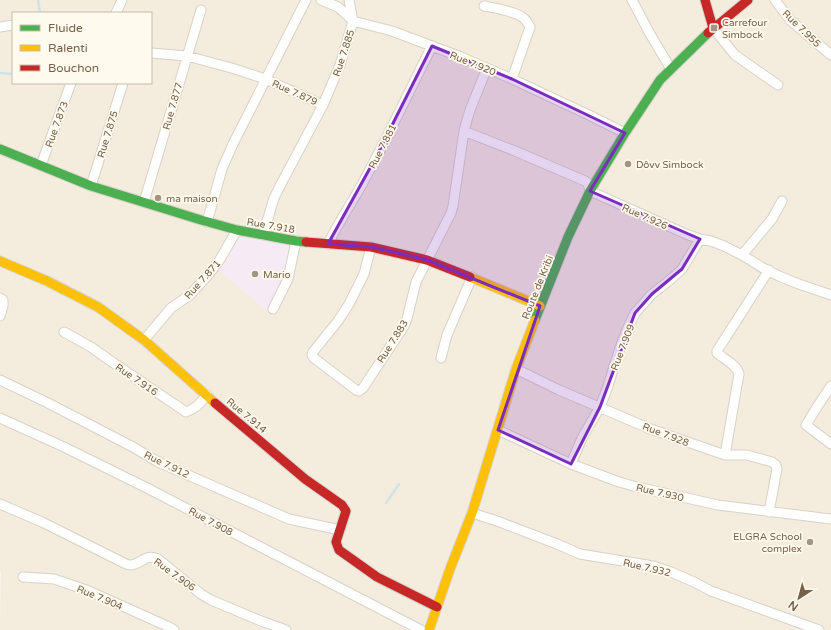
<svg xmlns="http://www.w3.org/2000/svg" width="831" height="630" viewBox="0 0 831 630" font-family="'Varela Round',sans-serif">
  <rect width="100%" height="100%" fill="#f8f5ec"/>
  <!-- residential -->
  <path fill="#f4ecdc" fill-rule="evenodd" d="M 0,0 L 831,0 L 831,630 L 0,630 L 1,573 L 0,571 ZM 13,13 L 151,13 L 151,83 L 13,83 Z"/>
  <!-- education -->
  <path fill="#f6ebf4" d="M 240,234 L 291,244 L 287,278 L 269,312 L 217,269 L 230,252 Z"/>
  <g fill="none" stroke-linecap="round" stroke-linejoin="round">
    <!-- stream -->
    <path stroke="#cde4e9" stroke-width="2.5" d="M 38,0 L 40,13
      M 0,73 L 13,74
      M 386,503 L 399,484"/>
    <defs>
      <path id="street" d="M 321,0 L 338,7 L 346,14 L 353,21 L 392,31 L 461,57 L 512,79 L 591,116 L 625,133
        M 632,0 L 650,34 L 671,69
        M 775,0 L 790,20 L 831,55
        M 484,6 C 494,8 514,11 522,17 C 526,19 528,24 530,27 L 512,79
        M 116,13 L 122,0
        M 0,27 L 13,25
        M 713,28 L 735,55 L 778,85
        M 151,53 L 187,56 L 235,69 L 265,79 L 323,105 L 281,184 L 274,198 L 263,235
        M 323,105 L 340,65 L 353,21 L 349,0
        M 464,131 L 515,151 L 585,181 L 588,183 L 590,191 L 686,234 L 700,239 L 711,241 L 724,246 L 742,255 L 763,268 L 779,276 L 796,283 L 831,295
        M 41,165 L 71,83
        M 91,186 L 123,83
        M 144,202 L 201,10
        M 207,222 L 222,169 L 233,144 L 306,0
        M 328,244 C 339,221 354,200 366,177 C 389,134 410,90 432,46
        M 371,247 L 364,274 L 349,304 L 338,321 L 313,352 L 312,355 L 314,358 L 356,390 L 359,391 L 363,388 L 404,326 L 407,319 L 416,282 L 451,213 L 453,206 L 464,131 L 467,120 L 470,110 L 487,68
        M 742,255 L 772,219 L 782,201
        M 0,298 L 3,300 L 3,306 L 0,316
        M 273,309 L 288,279 L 296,241
        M 64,332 L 91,347 L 115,364 L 186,412 C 196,409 201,402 207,395
        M 144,340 L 171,308 L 190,295 L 208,275 L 219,261 L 237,230
        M 441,358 L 447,335 L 472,277
        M 516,369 L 559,390 L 648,428 L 676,438 L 725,455 L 747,455 L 772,462 L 776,465 L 777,469 L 769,512
        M 0,380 L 46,402 L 133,447 L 158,462 L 289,519 L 340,530
        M 831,386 L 817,407 L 806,425 L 831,444
        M 0,418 L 64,447 L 147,488 L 421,630
        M 498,430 L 571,464 L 619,482 L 637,487 L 718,505 L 831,519
        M 725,455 L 739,374 C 737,365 724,359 717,353 L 717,351 L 769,270
        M 571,464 L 582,438 L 600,407 L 607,389 L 620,348 L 626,332 L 635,313 L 652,294 L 670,280 L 682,269 L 700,239
        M 0,504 L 42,522 L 124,563 C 126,564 128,565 130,565 C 141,565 144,553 158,559 L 201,594 L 211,600 L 261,621 L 286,630
        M 472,513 L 497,521 L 557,544 L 580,554 L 653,566 L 671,572 L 694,582 L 711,591 L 819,630
        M 23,577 L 54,579 L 63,582 L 89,591 L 167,626 L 174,630"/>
      <path id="fast" d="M 0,149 L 91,186 L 201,220 L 237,230 L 296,241 L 306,242
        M 535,320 L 568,237 L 590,191 L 625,133 L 660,80 L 708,33"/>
      <path id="slow" d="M 0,261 L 47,281 L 98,307 L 144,340 L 215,403
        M 470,277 L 540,306
        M 429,630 L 450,569 L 472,513 L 516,369 L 535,320"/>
      <path id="jam" d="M 705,0 L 713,28
        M 708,33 L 748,0
        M 306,242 L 371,247 L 427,260 L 470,277
        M 215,403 L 305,479 L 342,505 L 346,511 L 336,542 L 339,550 L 377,577 L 437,607"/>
    </defs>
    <!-- street casing -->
    <use href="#street" stroke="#d7d2ca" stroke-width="11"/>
    <!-- fast casing -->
    <use href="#fast" stroke="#d8d2ca" stroke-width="11"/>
    <!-- slow casing -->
    <use href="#slow" stroke="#d8d2ca" stroke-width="11"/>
    <!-- jam casing -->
    <use href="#jam" stroke="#d8d2ca" stroke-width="11"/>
    <!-- street -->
    <use href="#street" stroke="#fefefc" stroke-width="9"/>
    <!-- fast -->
    <use href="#fast" stroke="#4caf50" stroke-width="9"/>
    <!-- slow -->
    <use href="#slow" stroke="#ffc107" stroke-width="9"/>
    <!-- jam -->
    <use href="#jam" stroke="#c62828" stroke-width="9"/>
  </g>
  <!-- marked area -->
  <path fill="#7b2cbf" fill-opacity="0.2" stroke="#7b2cbf" stroke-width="3" stroke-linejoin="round" d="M 432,46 L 512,79 L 625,133 L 590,191 L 700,239 L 682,269 L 652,294 L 635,313 L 600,407 L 571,464 L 498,430 L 540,306 L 427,260 L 371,247 L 328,244 L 375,159 Z"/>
  <!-- markers -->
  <g fill="#a59482" stroke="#fffaee" stroke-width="1.5">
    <rect x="710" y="24" width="8" height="8" rx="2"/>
    <circle cx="628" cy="164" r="4"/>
    <circle cx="158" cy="198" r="4"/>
    <circle cx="255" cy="274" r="4"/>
    <circle cx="810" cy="542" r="4"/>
  </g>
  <g text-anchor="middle" stroke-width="3.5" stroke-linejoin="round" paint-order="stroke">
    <!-- poi labels -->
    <g font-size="10" fill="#796049" stroke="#fffaee" text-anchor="start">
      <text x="722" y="26">Carrefour<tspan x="722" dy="12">Simbock</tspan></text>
      <text x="636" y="168">Dôvv Simbock</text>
      <text x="166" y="202">ma maison</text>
      <text x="263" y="278">Mario</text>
      <text x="802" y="540" text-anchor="end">ELGRA School<tspan x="802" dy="12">complex</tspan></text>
    </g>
    <!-- street labels -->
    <g font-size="10" fill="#796049" stroke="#fffaee">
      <text transform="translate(802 28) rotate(44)" y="4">Rue 7.955</text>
      <text transform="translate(343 53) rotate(-72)" y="4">Rue 7.885</text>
      <text transform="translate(473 63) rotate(22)" y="4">Rue 7.920</text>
      <text transform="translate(295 92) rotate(24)" y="4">Rue 7.879</text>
      <text transform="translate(172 106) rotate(-74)" y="4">Rue 7.877</text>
      <text transform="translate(56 124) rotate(-70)" y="4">Rue 7.873</text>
      <text transform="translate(107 134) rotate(-73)" y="4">Rue 7.875</text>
      <text transform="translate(382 146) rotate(-63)" y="4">Rue 7.881</text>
      <text transform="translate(645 216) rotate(24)" y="4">Rue 7.926</text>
      <text transform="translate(271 225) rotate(10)" y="4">Rue 7.918</text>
      <text transform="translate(202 279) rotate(-48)" y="4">Rue 7.871</text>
      <text transform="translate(537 287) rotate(-68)" y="4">Route de Kribi</text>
      <text transform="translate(392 341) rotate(-58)" y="4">Rue 7.883</text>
      <text transform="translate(622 347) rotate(-69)" y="4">Rue 7.909</text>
      <text transform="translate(137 379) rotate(34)" y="4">Rue 7.916</text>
      <text transform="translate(247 415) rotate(40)" y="4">Rue 7.914</text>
      <text transform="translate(666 434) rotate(21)" y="4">Rue 7.928</text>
      <text transform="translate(167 464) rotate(26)" y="4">Rue 7.912</text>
      <text transform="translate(660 492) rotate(13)" y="4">Rue 7.930</text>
      <text transform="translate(211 521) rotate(28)" y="4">Rue 7.908</text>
      <text transform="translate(647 567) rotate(13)" y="4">Rue 7.932</text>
      <text transform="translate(175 574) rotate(36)" y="4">Rue 7.906</text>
      <text transform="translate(100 597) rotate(23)" y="4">Rue 7.904</text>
    </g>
  </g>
  <!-- legend -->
  <rect x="12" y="12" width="140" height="72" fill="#fffaee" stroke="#c9bcac"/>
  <rect x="20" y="25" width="20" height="6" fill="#4caf50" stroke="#c9bcac"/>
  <text x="48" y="32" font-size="12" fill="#796049">Fluide</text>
  <rect x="20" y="45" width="20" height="6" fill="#ffc107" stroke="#c9bcac"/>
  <text x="48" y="52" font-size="12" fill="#796049">Ralenti</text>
  <rect x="20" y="65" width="20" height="6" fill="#c62828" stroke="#c9bcac"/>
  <text x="48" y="72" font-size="12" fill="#796049">Bouchon</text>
  <!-- north arrow -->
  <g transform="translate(799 598) rotate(216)" stroke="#fffaee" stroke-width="3" paint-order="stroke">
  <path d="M0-3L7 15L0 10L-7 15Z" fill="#796049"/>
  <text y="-6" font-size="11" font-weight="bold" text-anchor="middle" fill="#796049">N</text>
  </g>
</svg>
